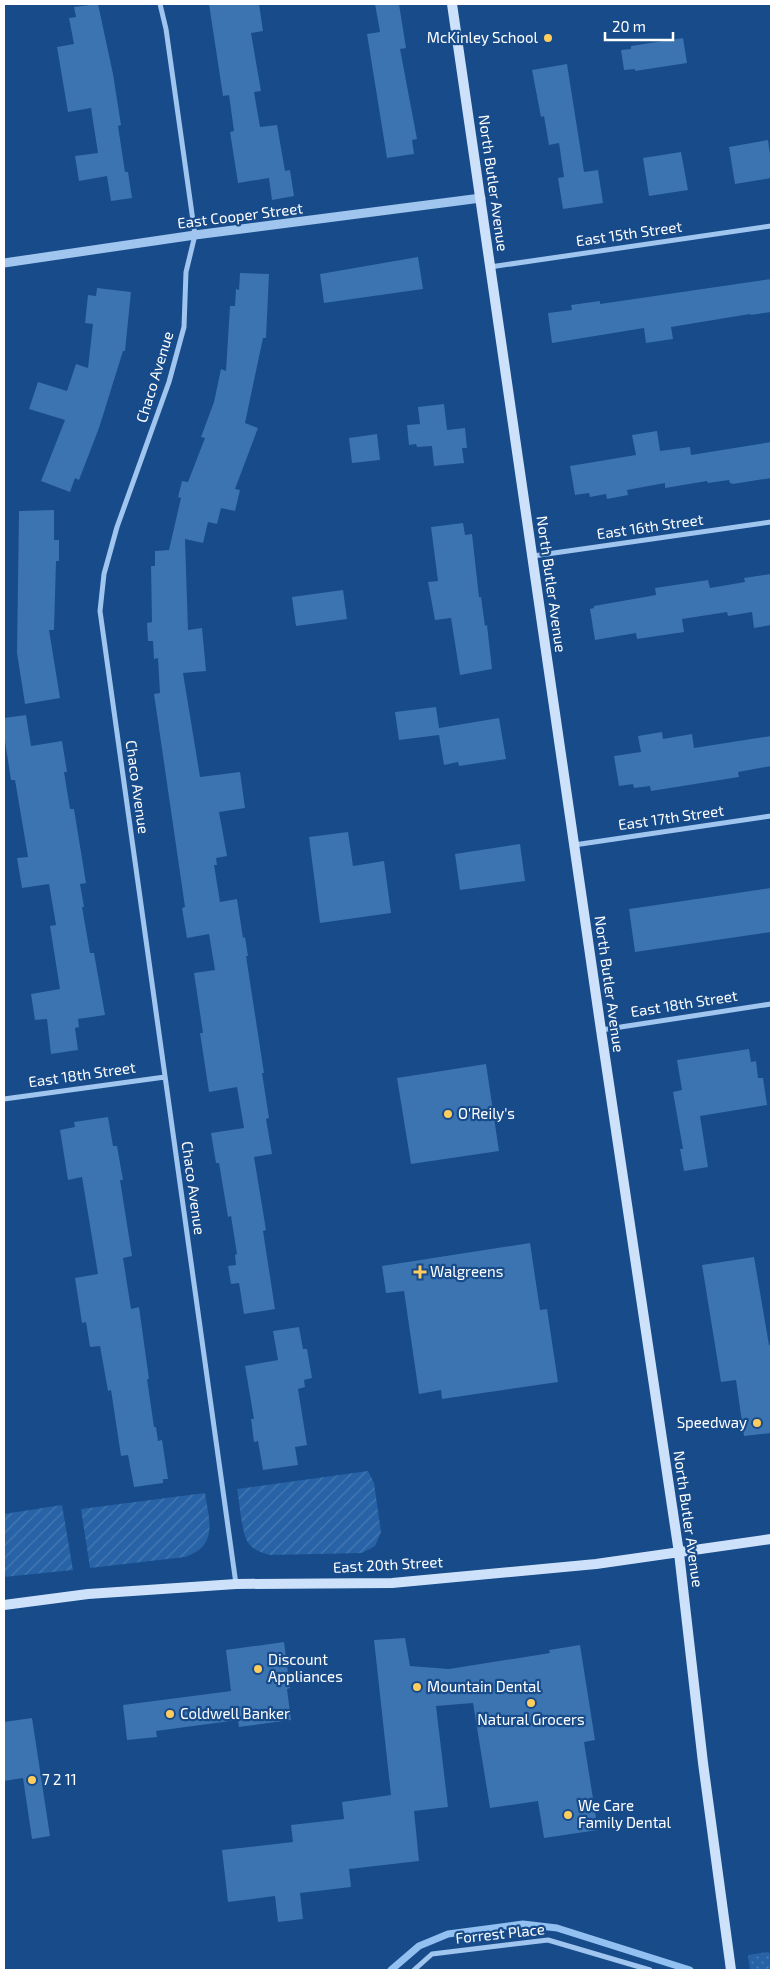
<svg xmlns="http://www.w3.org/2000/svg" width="775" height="1974" viewBox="0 0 775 1974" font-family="'Exo 2',sans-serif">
  <defs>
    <pattern id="grass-dots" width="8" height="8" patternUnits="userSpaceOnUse" patternTransform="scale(1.25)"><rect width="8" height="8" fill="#2763a6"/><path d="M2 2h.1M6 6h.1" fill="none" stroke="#477ab3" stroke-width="1.8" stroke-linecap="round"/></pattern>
    <pattern id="garden-furrows" width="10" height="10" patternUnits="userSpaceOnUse" patternTransform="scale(1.25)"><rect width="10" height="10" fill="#2763a6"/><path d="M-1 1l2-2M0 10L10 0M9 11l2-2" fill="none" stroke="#477ab3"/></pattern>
  </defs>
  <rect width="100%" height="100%" fill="#174b8a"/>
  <!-- grass -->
  <path fill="url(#grass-dots)" d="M 768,1952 L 771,1955 L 771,1970 L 750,1970 L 748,1955 Z"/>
  <!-- garden -->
  <path fill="url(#garden-furrows)" d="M 368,1471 L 374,1483 L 381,1532 L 375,1546 L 362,1553 L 270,1555 C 262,1553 254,1550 249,1544 C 241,1533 240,1503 237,1489 Z
    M 205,1493 C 209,1520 219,1545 185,1557 L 90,1568 L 81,1509 Z
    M 62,1505 L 73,1570 L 4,1577 L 4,1514 Z"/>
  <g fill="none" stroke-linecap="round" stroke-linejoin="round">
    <!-- stream -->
    <path stroke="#92c0f1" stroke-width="7" d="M 391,1970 L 419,1946 L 448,1934 L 523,1924 L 557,1928 L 690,1970"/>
  </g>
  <!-- building -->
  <path fill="#3c73b1" d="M 98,4 L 113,74 L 121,125 L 118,126 L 125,172 L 128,172 L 132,198 L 111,201 L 107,176 L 79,181 L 75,156 L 98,153 L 91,108 L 68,112 L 57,47 L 74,44 L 69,18 L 76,17 L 74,7 Z
    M 209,4 L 259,4 L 263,31 L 251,33 L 261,91 L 254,92 L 260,127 L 277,125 L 285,171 L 290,170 L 294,196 L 272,200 L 269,178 L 238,183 L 230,132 L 234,131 L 229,95 L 223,96 Z
    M 375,4 L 399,4 L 406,48 L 400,49 L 417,139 L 412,140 L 414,154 L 387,158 L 367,34 L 380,32 Z
    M 683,38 L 687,63 L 635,71 L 635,69 L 624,70 L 621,50 L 631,49 L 631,46 Z
    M 567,64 L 584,172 L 598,170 L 603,203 L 563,209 L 558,178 L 564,177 L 559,143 L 549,145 L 544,116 L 541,117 L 532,70 Z
    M 768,140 L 771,161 L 771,178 L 735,184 L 729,147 Z
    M 681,152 L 688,190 L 649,196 L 643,158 Z
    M 418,257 L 423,289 L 324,303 L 320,274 Z
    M 240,273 L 269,274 L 266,338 L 263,338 L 245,423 L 258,428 L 235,489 L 240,490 L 235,511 L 221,508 L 217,524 L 208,522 L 203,543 L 185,539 L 188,630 L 202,628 L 206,671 L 183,673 L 200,777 L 240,772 L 245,808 L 219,812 L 227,856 L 216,858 L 217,865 L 214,865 L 220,902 L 237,899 L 243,938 L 245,937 L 248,956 L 246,956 L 264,1073 L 262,1073 L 269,1118 L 266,1119 L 272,1154 L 254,1157 L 266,1230 L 263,1231 L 275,1309 L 244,1314 L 239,1283 L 231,1284 L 228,1266 L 236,1265 L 235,1255 L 237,1254 L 231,1216 L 228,1217 L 219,1163 L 216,1163 L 211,1133 L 244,1128 L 237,1087 L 209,1092 L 200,1033 L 203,1033 L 194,973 L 215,970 L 209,934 L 187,938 L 182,908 L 185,907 L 154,694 L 160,693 L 158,658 L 154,659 L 153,641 L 148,641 L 147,623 L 152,622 L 151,566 L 155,566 L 155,551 L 169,550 L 181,498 L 178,497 L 182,481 L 188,482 L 205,438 L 201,437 L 214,402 L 221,369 L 226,371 L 230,306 L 235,306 L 236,289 L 239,290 Z
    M 771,279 L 771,312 L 751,315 L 750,314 L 671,327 L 673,339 L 646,343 L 644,328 L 552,343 L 548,313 L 572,310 L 571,305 L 600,301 L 600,304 Z
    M 97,288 L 131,292 L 125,351 L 123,351 L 99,428 L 79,480 L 75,478 L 70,492 L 41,481 L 65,420 L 29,409 L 38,382 L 67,391 L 76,364 L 88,368 L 93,324 L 85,323 L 88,295 L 96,296 Z
    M 444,404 L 447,430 L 465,428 L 467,448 L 462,448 L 464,463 L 434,466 L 432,446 L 417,447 L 416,444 L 409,445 L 407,425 L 420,424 L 418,407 Z
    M 657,431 L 660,451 L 690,447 L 691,455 L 771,442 L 771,478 L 733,484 L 730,483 L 729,480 L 708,483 L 707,481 L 665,488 L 665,483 L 627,490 L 628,495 L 607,499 L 606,494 L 590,497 L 589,493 L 575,495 L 570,466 L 636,455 L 632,435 Z
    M 377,434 L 380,460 L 352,463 L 349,438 Z
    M 54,510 L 54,540 L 59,540 L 59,561 L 56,561 L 54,630 L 49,630 L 60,698 L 25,704 L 17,653 L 19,511 Z
    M 463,523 L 465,535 L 472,534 L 479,597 L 481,597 L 485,626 L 487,625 L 492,669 L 460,675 L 451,618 L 435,620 L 428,582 L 438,581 L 431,527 Z
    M 771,574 L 771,625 L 754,628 L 752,612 L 728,616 L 727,612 L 682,619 L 684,632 L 637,639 L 636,633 L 595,640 L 590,609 L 594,608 L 594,606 L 656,595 L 655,588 L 708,580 L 710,588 L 745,582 L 744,578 Z
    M 343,590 L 347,619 L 296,626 L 292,597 Z
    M 436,707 L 439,728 L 499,718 L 506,759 L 459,766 L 458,762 L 444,765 L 439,735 L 399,740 L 395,712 Z
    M 26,715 L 31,746 L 62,741 L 67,772 L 64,772 L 70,809 L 74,809 L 86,883 L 80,884 L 84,907 L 82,907 L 90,953 L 94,953 L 105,1015 L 78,1019 L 79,1027 L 75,1028 L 78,1050 L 51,1054 L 47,1019 L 35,1020 L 31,994 L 60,989 L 50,926 L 56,925 L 49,884 L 22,888 L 17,858 L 28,857 L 15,780 L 11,780 L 4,735 L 4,718 Z
    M 662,732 L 663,739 L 692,734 L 694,748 L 771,736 L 771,766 L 738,772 L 739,777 L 651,791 L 650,786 L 634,788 L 633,784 L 619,786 L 614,756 L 641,752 L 638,736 Z
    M 348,832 L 353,866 L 384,861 L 391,913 L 320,923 L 309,837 Z
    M 520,844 L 525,881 L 460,890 L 455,854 Z
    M 771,888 L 771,932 L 635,952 L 629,909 Z
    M 749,1049 L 751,1062 L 756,1061 L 758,1078 L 763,1078 L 767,1105 L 700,1116 L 708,1167 L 684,1171 L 680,1149 L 683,1149 L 673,1092 L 682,1090 L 677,1060 Z
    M 486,1064 L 499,1151 L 411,1164 L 397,1078 Z
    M 108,1117 L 113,1146 L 117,1146 L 123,1180 L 120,1180 L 132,1256 L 123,1258 L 131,1309 L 139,1307 L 149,1379 L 147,1379 L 154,1427 L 156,1427 L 158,1441 L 162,1440 L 168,1479 L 163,1479 L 163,1483 L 134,1487 L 128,1455 L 121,1456 L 111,1390 L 108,1391 L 100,1346 L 90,1347 L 86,1322 L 82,1323 L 75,1278 L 98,1274 L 82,1177 L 68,1180 L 60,1130 L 75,1127 L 74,1122 Z
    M 530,1243 L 540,1310 L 547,1309 L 558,1382 L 442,1399 L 441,1390 L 419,1394 L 404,1291 L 386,1293 L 382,1266 Z
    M 754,1257 L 769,1345 L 771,1345 L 771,1433 L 744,1436 L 736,1380 L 721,1382 L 702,1265 Z
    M 299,1327 L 303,1349 L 307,1349 L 312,1378 L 304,1380 L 305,1387 L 298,1389 L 307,1445 L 295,1447 L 298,1465 L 263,1470 L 258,1441 L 254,1442 L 251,1419 L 254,1419 L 245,1366 L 278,1360 L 273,1331 Z
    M 405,1638 L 410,1666 L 449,1669 L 550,1653 L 549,1650 L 580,1645 L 595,1740 L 584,1742 L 598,1830 L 544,1838 L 538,1801 L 490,1808 L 473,1703 L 436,1706 L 448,1807 L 414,1811 L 419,1861 L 349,1869 L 351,1887 L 300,1893 L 303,1919 L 278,1922 L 275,1896 L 228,1902 L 222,1850 L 293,1842 L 291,1825 L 344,1819 L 342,1802 L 391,1795 L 374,1640 Z
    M 284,1642 L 290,1688 L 287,1689 L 291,1720 L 239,1727 L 238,1720 L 156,1731 L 157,1737 L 127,1740 L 123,1705 L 231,1691 L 226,1650 Z
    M 32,1718 L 50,1836 L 32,1839 L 23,1778 L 4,1781 L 4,1722 Z"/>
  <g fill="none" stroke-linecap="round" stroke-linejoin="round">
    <!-- minor -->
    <path stroke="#a0c5ee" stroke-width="5" d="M 160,4 L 166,29 L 195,235 L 186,272 L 184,327 L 169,382 L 117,527 L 104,574 L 100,611 L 236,1584
      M 490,267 L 771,226
      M 533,556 L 771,522
      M 574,845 L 771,816
      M 601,1030 L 771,1004
      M 4,1099 L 165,1077
      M 414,1970 L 432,1954 L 548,1940 L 650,1970"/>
    <!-- tertiary -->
    <path stroke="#a0c5ee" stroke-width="9" d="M 4,263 L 195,235 L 481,198"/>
    <!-- secondary -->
    <path stroke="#cde1fa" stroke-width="10" d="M 452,4 L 601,1030 L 679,1553 L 703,1763 L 731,1970
      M 4,1605 L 88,1594 L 236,1584 L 392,1583 L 596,1564 L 771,1539"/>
  </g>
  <!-- markers -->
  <g fill="#ffcd5d" stroke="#174b8a" stroke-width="2">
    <circle cx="548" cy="38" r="5"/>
    <circle cx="448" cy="1114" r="5"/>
    <path d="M417.5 1264.5h5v5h5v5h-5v5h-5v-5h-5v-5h5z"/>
    <circle cx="757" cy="1423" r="5"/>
    <circle cx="258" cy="1669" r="5"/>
    <circle cx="417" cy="1687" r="5"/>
    <circle cx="531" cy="1703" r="5"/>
    <circle cx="170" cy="1714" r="5"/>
    <circle cx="32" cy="1780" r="5"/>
    <circle cx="568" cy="1815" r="5"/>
  </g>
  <g text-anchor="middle" stroke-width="4.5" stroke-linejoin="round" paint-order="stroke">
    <!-- poi labels -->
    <g font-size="15" fill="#fff" stroke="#174b8a" text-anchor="start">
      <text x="538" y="43" text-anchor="end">McKinley School</text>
      <text x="458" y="1119">O'Reily's</text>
      <text x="430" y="1277">Walgreens</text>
      <text x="747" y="1428" text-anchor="end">Speedway</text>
      <text x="268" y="1665">Discount<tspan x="268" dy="17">Appliances</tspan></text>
      <text x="427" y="1692">Mountain Dental</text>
      <text x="180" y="1719">Coldwell Banker</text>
      <text x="531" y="1725" text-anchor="middle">Natural Grocers</text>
      <text x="42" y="1785">7 2 11</text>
      <text x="578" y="1811">We Care<tspan x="578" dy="17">Family Dental</tspan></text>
    </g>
    <!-- street labels -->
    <g font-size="15" fill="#fff" stroke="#174b8a">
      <text transform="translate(493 183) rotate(82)" y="5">North Butler Avenue</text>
      <text transform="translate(240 216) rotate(-7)" y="5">East Cooper Street</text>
      <text transform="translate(629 234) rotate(-8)" y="5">East 15th Street</text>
      <text transform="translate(155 377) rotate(-73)" y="5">Chaco Avenue</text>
      <text transform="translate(650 527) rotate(-8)" y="5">East 16th Street</text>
      <text transform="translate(551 584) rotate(82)" y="5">North Butler Avenue</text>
      <text transform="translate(137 787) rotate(82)" y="5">Chaco Avenue</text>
      <text transform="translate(671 818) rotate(-8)" y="5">East 17th Street</text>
      <text transform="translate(609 984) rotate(82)" y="5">North Butler Avenue</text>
      <text transform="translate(684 1004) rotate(-9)" y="5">East 18th Street</text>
      <text transform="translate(82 1075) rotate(-8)" y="5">East 18th Street</text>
      <text transform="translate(193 1188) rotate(82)" y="5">Chaco Avenue</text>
      <text transform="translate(688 1519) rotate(82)" y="5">North Butler Avenue</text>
      <text transform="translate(388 1565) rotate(-3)" y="5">East 20th Street</text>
      <text transform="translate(500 1934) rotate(-6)" y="5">Forrest Place</text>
    </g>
  </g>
  <!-- border -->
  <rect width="775" height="1974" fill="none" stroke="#ffffff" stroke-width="10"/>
  <!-- scale -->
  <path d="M605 32v8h68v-8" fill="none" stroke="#ffffff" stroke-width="2.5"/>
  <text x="612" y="32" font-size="15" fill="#ffffff" stroke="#174b8a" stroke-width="4" paint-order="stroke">20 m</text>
</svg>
